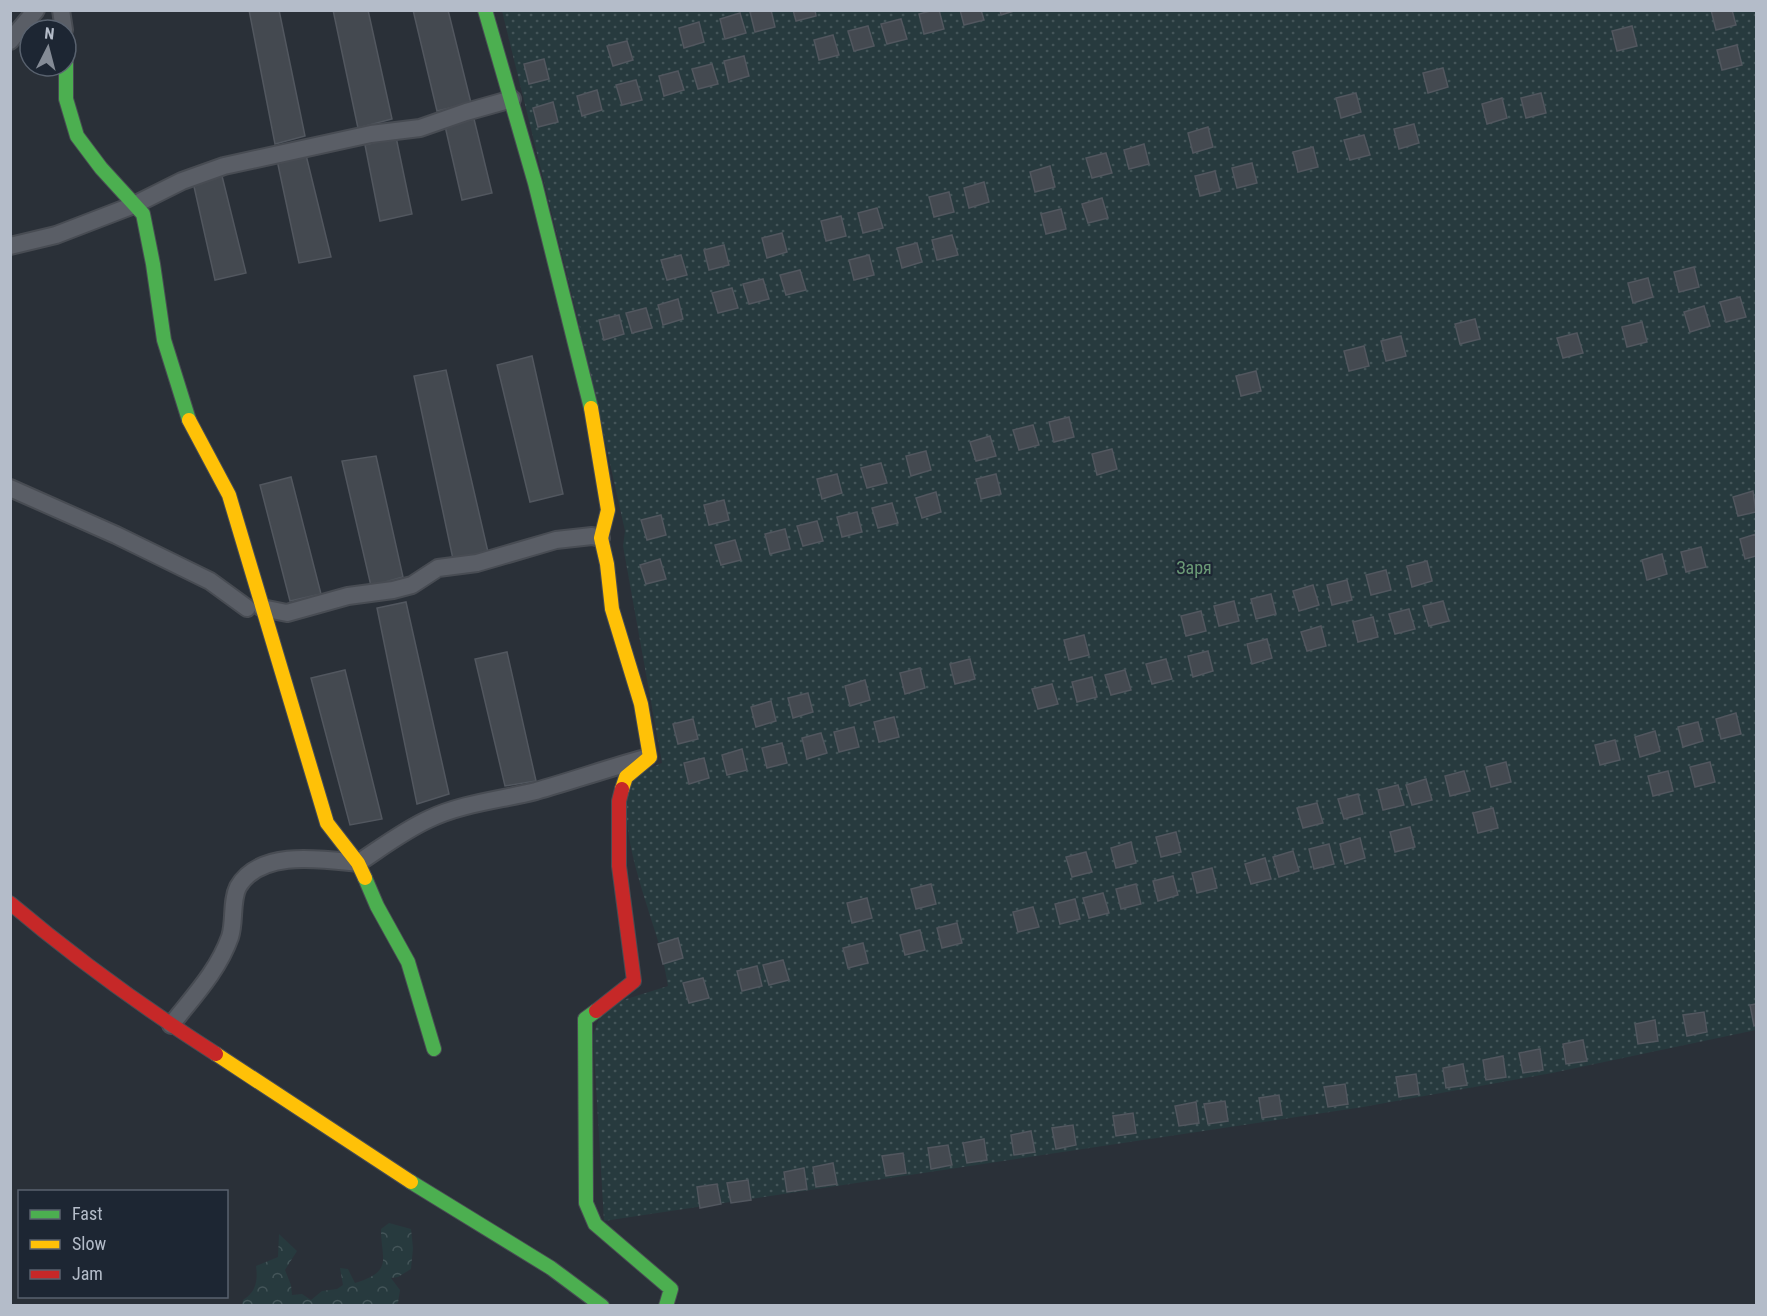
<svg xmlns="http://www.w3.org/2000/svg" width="1767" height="1316" viewBox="0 0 1767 1316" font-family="'Roboto Condensed',sans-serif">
  <defs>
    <pattern id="forest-crowns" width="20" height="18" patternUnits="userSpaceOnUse" patternTransform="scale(1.5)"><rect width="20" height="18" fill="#273a3e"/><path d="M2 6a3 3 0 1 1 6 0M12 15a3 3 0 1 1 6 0" fill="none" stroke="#445559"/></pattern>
    <pattern id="garden-dots" width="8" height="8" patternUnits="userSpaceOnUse" patternTransform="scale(1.5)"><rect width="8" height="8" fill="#273a3e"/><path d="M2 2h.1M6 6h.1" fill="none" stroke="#445559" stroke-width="1.8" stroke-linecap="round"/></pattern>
  </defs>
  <rect width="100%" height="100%" fill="#2a3038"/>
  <!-- forest -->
  <path fill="url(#forest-crowns)" d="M 389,1223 L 411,1229 L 413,1248 L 411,1269 L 398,1277 L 391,1278 L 400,1290 L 398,1303 L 388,1306 L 242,1305 L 243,1300 C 256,1292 258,1281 256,1266 L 278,1257 L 279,1234 L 297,1251 L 285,1270 L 291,1285 L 292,1295 L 302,1294 L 311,1300 L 322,1291 L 337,1289 L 343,1285 L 340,1268 L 348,1269 L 355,1283 C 394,1271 381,1260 381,1229 Z"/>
  <!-- garden -->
  <path fill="url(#garden-dots)" d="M 502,11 L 1756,11 L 1756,1030 L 1552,1073 L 1363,1107 L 604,1221 L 593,1035 L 604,1006 L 668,986 C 665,971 663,956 658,941 C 648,905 613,817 632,783 C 638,773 652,767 662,763 L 623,546 L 625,531 L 578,320 Z"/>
  <!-- building -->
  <path fill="#444950" stroke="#52575f" stroke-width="1.5" d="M 249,10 L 279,10 L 305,136 L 275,144 Z
    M 333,10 L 368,10 L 392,119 L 358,128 Z
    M 413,10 L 448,10 L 471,103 L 437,111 Z
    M 756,10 L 771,10 L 775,27 L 755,32 L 750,12 Z
    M 793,10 L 815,10 L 816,16 L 796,21 Z
    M 934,10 L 939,10 L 944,29 L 924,34 L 919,14 Z
    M 960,10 L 981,10 L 984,20 L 964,25 Z
    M 1000,10 L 1017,10 L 1001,15 Z
    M 1711,10 L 1732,10 L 1736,25 L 1716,30 Z
    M 740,13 L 746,33 L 725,39 L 720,19 Z
    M 901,19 L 907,39 L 887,44 L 881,24 Z
    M 699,22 L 704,42 L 684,48 L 679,28 Z
    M 868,26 L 874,46 L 854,51 L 848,31 Z
    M 1632,26 L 1637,46 L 1617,51 L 1612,31 Z
    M 833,35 L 839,55 L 819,60 L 814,40 Z
    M 627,41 L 633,60 L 613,66 L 607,46 Z
    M 1737,45 L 1742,65 L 1722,70 L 1717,50 Z
    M 744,56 L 749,76 L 729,82 L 724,61 Z
    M 544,59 L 549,79 L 529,84 L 524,64 Z
    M 712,64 L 718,84 L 698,89 L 692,69 Z
    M 1443,68 L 1448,87 L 1428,93 L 1423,73 Z
    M 678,71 L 684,90 L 664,96 L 659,76 Z
    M 636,80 L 642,100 L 622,105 L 616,85 Z
    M 597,90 L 602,110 L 582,116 L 577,96 Z
    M 1356,93 L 1361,112 L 1341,118 L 1336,98 Z
    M 1541,93 L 1546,113 L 1526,118 L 1521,98 Z
    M 1502,98 L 1507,118 L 1487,124 L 1482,104 Z
    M 553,102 L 558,122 L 538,127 L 533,108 Z
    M 474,119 L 492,193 L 462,200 L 445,126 Z
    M 1414,124 L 1419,143 L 1399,149 L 1394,129 Z
    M 1208,127 L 1213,147 L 1193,153 L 1188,133 Z
    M 1364,135 L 1370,155 L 1350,160 L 1344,140 Z
    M 396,137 L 412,214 L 380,221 L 365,145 Z
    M 1144,144 L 1149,164 L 1129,169 L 1124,150 Z
    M 1313,147 L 1318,167 L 1298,172 L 1293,152 Z
    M 1106,153 L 1112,173 L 1092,178 L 1086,158 Z
    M 306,155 L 331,257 L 299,263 L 277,160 Z
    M 1252,163 L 1257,183 L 1237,188 L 1232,168 Z
    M 1050,166 L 1055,187 L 1035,192 L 1030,172 Z
    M 1215,171 L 1220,191 L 1200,196 L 1195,176 Z
    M 222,176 L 246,273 L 215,280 L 193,182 Z
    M 984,182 L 989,202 L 969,208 L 964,188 Z
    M 949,192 L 954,212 L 934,217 L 929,197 Z
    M 1102,198 L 1108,218 L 1088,223 L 1082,204 Z
    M 877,208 L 883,228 L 863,233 L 858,213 Z
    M 1061,209 L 1066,229 L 1046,234 L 1041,214 Z
    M 841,216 L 846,236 L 826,241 L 821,221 Z
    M 782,233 L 787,252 L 767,258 L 762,238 Z
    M 952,235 L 958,255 L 937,260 L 932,240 Z
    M 917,243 L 922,262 L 902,268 L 897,248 Z
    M 724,245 L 729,265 L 709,270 L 704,250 Z
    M 681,255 L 687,275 L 667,280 L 661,260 Z
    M 869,255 L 874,275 L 854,280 L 849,260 Z
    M 1694,267 L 1699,287 L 1679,292 L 1674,272 Z
    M 800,270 L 806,290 L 786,295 L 780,275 Z
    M 1648,278 L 1653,297 L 1633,303 L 1628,283 Z
    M 763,279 L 769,299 L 749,304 L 743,284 Z
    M 732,288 L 738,308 L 718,313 L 712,293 Z
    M 1740,297 L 1746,317 L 1726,322 L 1720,302 Z
    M 678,299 L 683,319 L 663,325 L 658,305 Z
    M 1704,306 L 1710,326 L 1690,332 L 1684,312 Z
    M 646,308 L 652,328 L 632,333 L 626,313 Z
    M 619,315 L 624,334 L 604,340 L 599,320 Z
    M 1475,319 L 1480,339 L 1460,344 L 1455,324 Z
    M 1642,322 L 1647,342 L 1627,347 L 1622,327 Z
    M 1577,333 L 1583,353 L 1563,358 L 1557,338 Z
    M 1401,336 L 1406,356 L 1386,361 L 1381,341 Z
    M 1364,346 L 1369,366 L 1349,371 L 1344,351 Z
    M 532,356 L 563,494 L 530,502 L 497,365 Z
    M 446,370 L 488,552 L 453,559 L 414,376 Z
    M 1256,371 L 1261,391 L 1241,396 L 1236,376 Z
    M 1069,417 L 1074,437 L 1054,442 L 1049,422 Z
    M 1033,425 L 1039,445 L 1019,450 L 1013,430 Z
    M 990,436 L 996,456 L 976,461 L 970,442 Z
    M 1112,449 L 1117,469 L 1097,475 L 1092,454 Z
    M 926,451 L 931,470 L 911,476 L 906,456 Z
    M 376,456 L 403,577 L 371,586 L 342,461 Z
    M 881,463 L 887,483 L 867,488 L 861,468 Z
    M 837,474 L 842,493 L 822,499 L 817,479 Z
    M 996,474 L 1001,494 L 981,499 L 976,479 Z
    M 291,477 L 321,594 L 290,601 L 260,485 Z
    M 1753,491 L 1756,512 L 1738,516 L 1733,497 Z
    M 936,492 L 941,512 L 922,518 L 916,498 Z
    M 724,500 L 729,520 L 709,525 L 704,505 Z
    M 892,503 L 898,523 L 878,528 L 872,508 Z
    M 857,512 L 862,532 L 842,537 L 837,517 Z
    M 661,515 L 666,535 L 647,540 L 641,520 Z
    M 817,521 L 823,541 L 803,546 L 797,526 Z
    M 785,529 L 790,549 L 770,554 L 765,534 Z
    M 1756,534 L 1756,556 L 1745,559 L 1740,539 Z
    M 735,540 L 741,560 L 721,565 L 715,545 Z
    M 1701,547 L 1706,567 L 1686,572 L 1681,552 Z
    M 1662,554 L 1667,574 L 1647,580 L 1642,560 Z
    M 660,559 L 666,579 L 646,584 L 640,565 Z
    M 1427,561 L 1432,581 L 1412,587 L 1407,566 Z
    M 1386,570 L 1391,590 L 1371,595 L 1366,575 Z
    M 1347,580 L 1352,600 L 1332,605 L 1327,585 Z
    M 1313,585 L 1319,605 L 1299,611 L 1293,591 Z
    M 1271,594 L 1276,614 L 1256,619 L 1251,599 Z
    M 1234,601 L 1239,621 L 1219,626 L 1214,606 Z
    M 1443,601 L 1449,621 L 1429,626 L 1423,606 Z
    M 406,602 L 449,794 L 417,804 L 377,608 Z
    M 1409,609 L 1415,629 L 1395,634 L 1389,614 Z
    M 1201,611 L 1206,631 L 1186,636 L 1181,616 Z
    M 1373,617 L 1378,637 L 1358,642 L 1353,622 Z
    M 1321,626 L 1326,646 L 1307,651 L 1301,632 Z
    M 1084,635 L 1089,655 L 1069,660 L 1064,640 Z
    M 1267,639 L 1272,658 L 1252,664 L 1247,644 Z
    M 1208,651 L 1213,671 L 1193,677 L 1188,656 Z
    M 507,652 L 536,781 L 505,786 L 475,659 Z
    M 970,659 L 975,679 L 955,684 L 950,664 Z
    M 1166,659 L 1172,679 L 1152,684 L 1146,664 Z
    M 920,668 L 925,688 L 905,694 L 900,673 Z
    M 345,670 L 382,819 L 350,825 L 311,678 Z
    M 1125,670 L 1131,690 L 1111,695 L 1105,675 Z
    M 1092,677 L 1097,697 L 1077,702 L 1072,682 Z
    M 865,680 L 870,700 L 850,706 L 845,686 Z
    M 1052,684 L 1058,704 L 1038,709 L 1032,689 Z
    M 808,693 L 813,712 L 793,718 L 788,698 Z
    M 771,701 L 776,721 L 756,727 L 751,707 Z
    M 1736,713 L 1741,734 L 1721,739 L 1716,719 Z
    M 894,717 L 899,737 L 879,742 L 874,722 Z
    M 693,719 L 698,739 L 678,744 L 673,724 Z
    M 1698,722 L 1703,741 L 1683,747 L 1678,727 Z
    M 854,727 L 859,747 L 839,752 L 834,732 Z
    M 1655,731 L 1660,751 L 1640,757 L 1635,737 Z
    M 821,733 L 827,753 L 807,759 L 802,738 Z
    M 1615,740 L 1620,760 L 1600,765 L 1595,745 Z
    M 782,743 L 787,763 L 767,768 L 762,748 Z
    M 742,749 L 747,770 L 727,775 L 722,755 Z
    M 704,758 L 709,778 L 689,784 L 684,763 Z
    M 1506,762 L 1511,782 L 1491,787 L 1486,767 Z
    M 1710,762 L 1715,782 L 1695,787 L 1690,767 Z
    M 1464,771 L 1470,791 L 1450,796 L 1445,776 Z
    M 1668,771 L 1673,791 L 1653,796 L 1648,776 Z
    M 1426,779 L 1432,800 L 1412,805 L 1406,785 Z
    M 1398,785 L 1404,805 L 1383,810 L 1378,790 Z
    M 1358,794 L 1363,814 L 1344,819 L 1338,799 Z
    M 1317,803 L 1323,823 L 1303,828 L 1297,808 Z
    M 1493,808 L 1498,828 L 1478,833 L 1473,813 Z
    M 1410,827 L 1415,847 L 1395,852 L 1390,832 Z
    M 1176,832 L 1181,852 L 1161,857 L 1156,837 Z
    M 1360,838 L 1365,858 L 1345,864 L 1340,844 Z
    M 1131,842 L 1136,863 L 1116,868 L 1111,848 Z
    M 1329,844 L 1334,864 L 1314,869 L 1309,849 Z
    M 1293,851 L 1299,871 L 1279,877 L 1273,857 Z
    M 1086,852 L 1092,872 L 1072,877 L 1066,857 Z
    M 1265,858 L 1271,879 L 1251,884 L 1245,864 Z
    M 1212,868 L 1217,888 L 1197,893 L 1192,873 Z
    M 1173,876 L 1178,895 L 1158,901 L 1153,881 Z
    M 931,884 L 936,904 L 916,909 L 911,889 Z
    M 1136,884 L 1141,904 L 1121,909 L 1116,889 Z
    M 1103,893 L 1109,913 L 1089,918 L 1083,898 Z
    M 867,898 L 872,918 L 852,923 L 847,903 Z
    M 1075,899 L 1080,919 L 1060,924 L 1055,904 Z
    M 1033,907 L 1039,927 L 1018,932 L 1013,912 Z
    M 957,923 L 962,943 L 942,948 L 937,928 Z
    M 920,930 L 925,950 L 905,955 L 900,935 Z
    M 678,938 L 683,958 L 663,964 L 658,944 Z
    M 863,943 L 868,963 L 848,968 L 843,948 Z
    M 783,960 L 789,980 L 769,985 L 763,965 Z
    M 757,966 L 762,986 L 742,991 L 737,971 Z
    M 703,978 L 709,998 L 689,1003 L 683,983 Z
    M 1756,1004 L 1756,1025 L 1754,1026 L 1750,1005 Z
    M 1704,1012 L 1707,1032 L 1687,1036 L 1683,1015 Z
    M 1655,1020 L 1658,1041 L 1638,1044 L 1635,1024 Z
    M 1583,1040 L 1587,1061 L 1566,1064 L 1563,1044 Z
    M 1540,1049 L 1543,1070 L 1523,1073 L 1519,1053 Z
    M 1503,1056 L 1506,1077 L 1486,1080 L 1483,1060 Z
    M 1463,1064 L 1467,1085 L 1446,1088 L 1443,1068 Z
    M 1416,1074 L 1419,1094 L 1399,1097 L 1396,1077 Z
    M 1345,1084 L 1348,1104 L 1328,1107 L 1324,1087 Z
    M 1279,1095 L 1282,1115 L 1262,1118 L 1259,1098 Z
    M 1225,1101 L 1228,1121 L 1208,1124 L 1204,1104 Z
    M 1196,1102 L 1199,1123 L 1179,1126 L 1175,1106 Z
    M 1133,1113 L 1136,1133 L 1116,1136 L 1113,1116 Z
    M 1073,1125 L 1076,1145 L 1056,1149 L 1052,1128 Z
    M 1031,1131 L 1035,1152 L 1014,1155 L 1011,1135 Z
    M 984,1139 L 987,1160 L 967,1163 L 963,1143 Z
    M 948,1145 L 952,1165 L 931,1169 L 928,1148 Z
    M 903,1153 L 906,1173 L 886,1176 L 882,1156 Z
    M 833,1163 L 837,1184 L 816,1187 L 813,1167 Z
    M 804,1168 L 807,1189 L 787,1192 L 784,1172 Z
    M 748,1180 L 751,1200 L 731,1203 L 727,1183 Z
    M 717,1184 L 721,1204 L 700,1208 L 697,1187 Z"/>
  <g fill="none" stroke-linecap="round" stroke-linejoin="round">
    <defs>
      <path id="street" d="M 61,10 L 64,30
        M 10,41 L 36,10
        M 10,246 L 56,235 L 134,205 L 182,181 L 224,166 L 371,134 L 420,128 L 466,112 L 512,99
        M 10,488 L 116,535 L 210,581 L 247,608
        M 262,608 L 287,613 L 348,596 L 393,590 L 412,585 L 438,568 L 477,563 L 556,540 L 592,536 L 601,538
        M 171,1025 C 193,997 218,971 230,937 C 235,922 231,901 238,887 C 260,849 321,859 358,863 C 381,848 403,831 429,819 C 463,803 500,800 536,791 C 571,781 606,769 642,759"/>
      <path id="fast" d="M 485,10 L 535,183 L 591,408
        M 66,48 L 66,99 L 77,136 L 101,168 L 143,214 L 153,264 L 164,340 L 189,420
        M 365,878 L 377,906 L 408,962 L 434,1049
        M 596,1011 L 585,1019 L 586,1203 L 595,1224 L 671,1289 L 666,1306
        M 411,1182 L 551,1268 L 602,1306"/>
      <path id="slow" d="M 591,408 L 608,510 L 601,538 L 607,564 L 612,609 L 641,704 L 650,757 L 626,777 L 622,789
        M 189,420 L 229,495 L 327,823 L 358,863 L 365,878
        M 216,1054 L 411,1182"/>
      <path id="jam" d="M 10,903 C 75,958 144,1008 216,1054
        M 596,1011 L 634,981 L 619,866 L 619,801 L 622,789"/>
    </defs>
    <!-- street casing -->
    <use href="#street" stroke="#484c53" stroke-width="20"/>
    <!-- fast casing -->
    <use href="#fast" stroke="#484c53" stroke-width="16"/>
    <!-- slow casing -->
    <use href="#slow" stroke="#484c53" stroke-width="16"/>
    <!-- jam casing -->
    <use href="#jam" stroke="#484c53" stroke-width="16"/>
    <!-- street -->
    <use href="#street" stroke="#5a5e66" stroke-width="16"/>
    <!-- fast -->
    <use href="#fast" stroke="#4caf50" stroke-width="14"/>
    <!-- slow -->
    <use href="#slow" stroke="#ffc107" stroke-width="14"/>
    <!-- jam -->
    <use href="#jam" stroke="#c62828" stroke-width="14"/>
  </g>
  <g text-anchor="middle" stroke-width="4.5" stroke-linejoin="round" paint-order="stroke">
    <!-- park labels -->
    <g font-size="18" fill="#6b9a76" stroke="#1d2633">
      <text x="1194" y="574">Заря</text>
    </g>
  </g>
  <!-- border -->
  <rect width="1767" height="1316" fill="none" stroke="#b4bcc9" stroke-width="24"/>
  <!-- legend -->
  <rect x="18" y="1190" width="210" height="108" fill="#1d2633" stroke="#59626f" stroke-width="1.5"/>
  <rect x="30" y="1210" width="30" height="9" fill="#4caf50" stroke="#59626f" stroke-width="1.5"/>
  <text x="72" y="1220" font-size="18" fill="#b4bcc9">Fast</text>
  <rect x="30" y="1240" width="30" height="9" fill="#ffc107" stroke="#59626f" stroke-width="1.5"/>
  <text x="72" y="1250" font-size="18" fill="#b4bcc9">Slow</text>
  <rect x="30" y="1270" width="30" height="9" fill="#c62828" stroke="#59626f" stroke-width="1.5"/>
  <text x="72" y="1280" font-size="18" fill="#b4bcc9">Jam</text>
  <!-- north arrow -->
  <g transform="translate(48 48) rotate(6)"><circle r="28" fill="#1d2633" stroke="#59626f" stroke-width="1.5"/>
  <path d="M0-4.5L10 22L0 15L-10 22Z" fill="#848b96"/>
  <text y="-9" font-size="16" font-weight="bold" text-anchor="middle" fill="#b4bcc9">N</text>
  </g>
</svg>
